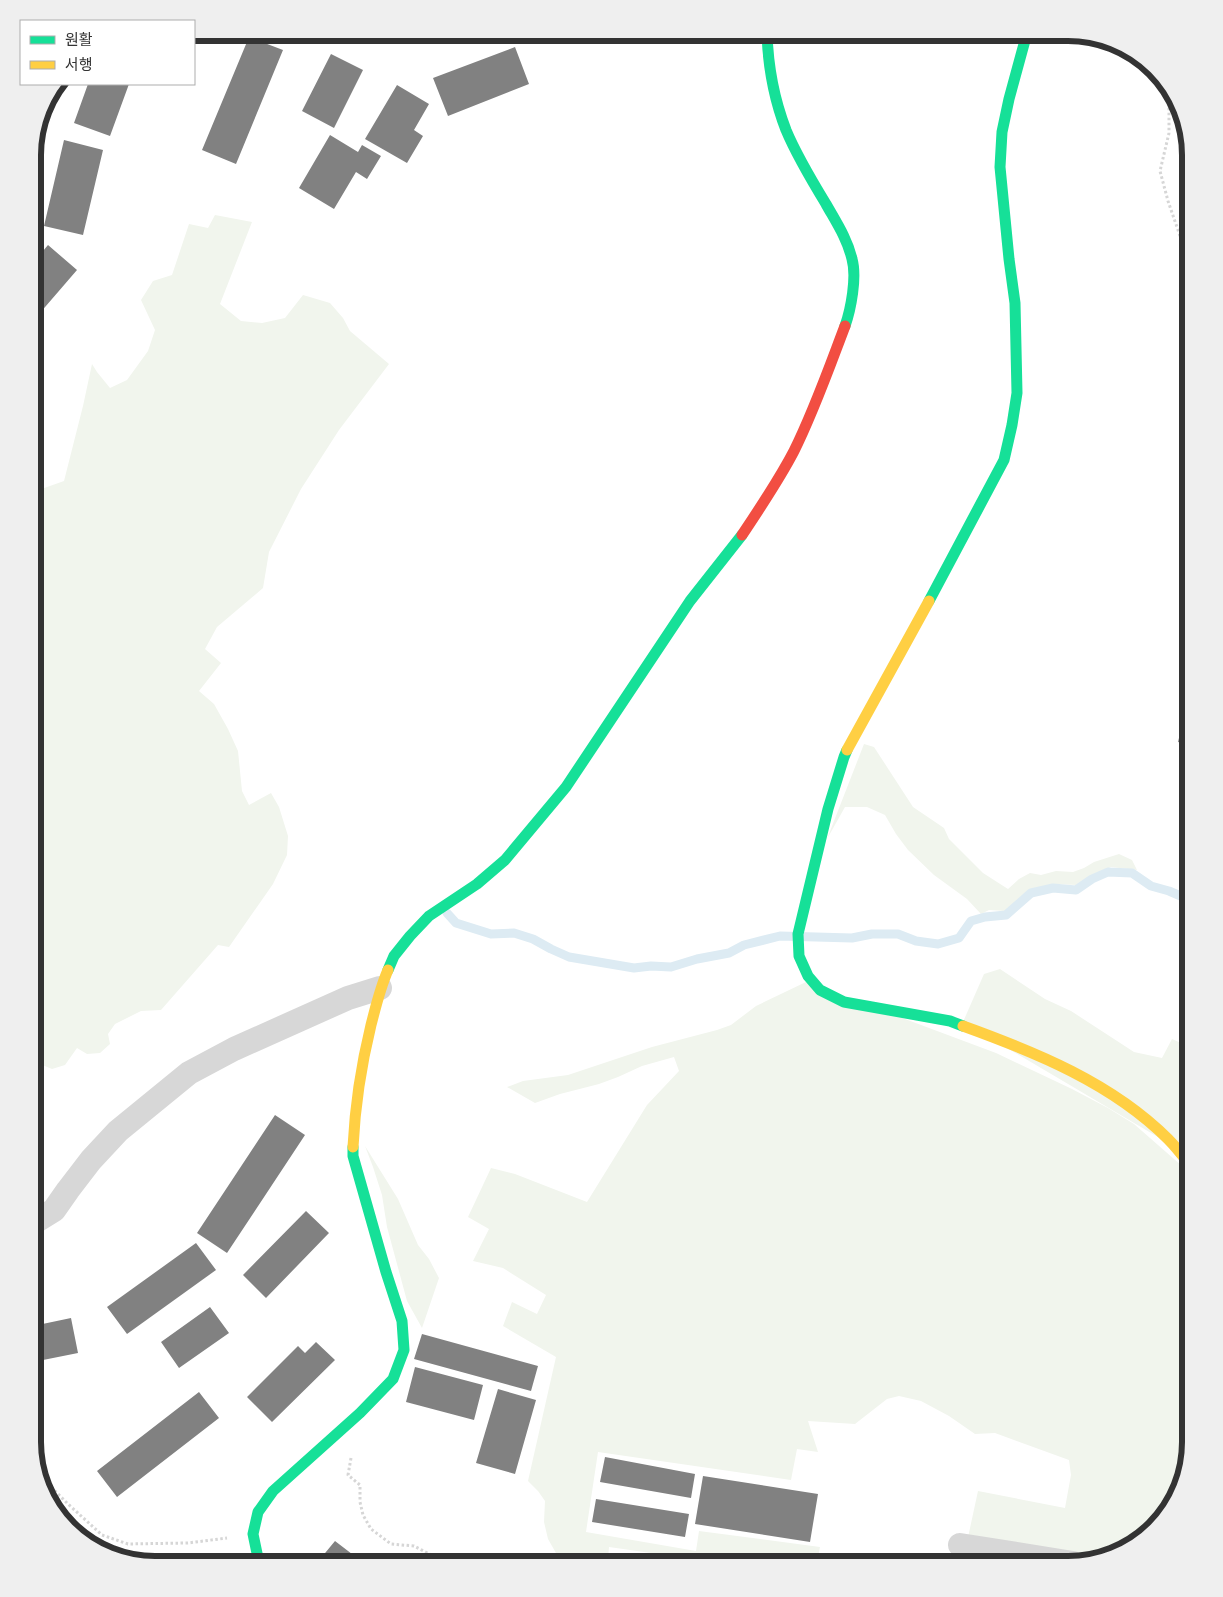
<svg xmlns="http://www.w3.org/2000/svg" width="1223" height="1597" viewBox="0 0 1223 1597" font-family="Cabin,'Noto Sans KR',sans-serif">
  <rect width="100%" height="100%" fill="#fff"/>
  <!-- green -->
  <path fill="#f1f5ed" d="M 215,215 L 252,222 L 220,304 L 241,321 L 262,323 L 285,318 L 303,295 L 330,303 L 343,318 L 350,331 L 389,364 L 339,430 L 301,489 L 269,552 L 263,588 L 217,627 L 205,649 L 221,663 L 199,691 L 214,704 L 228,729 L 238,751 L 242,791 L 249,805 L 271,793 L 279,807 L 288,836 L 287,855 L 273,884 L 229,947 L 218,945 L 161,1010 L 141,1011 L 115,1024 L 108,1034 L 110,1044 L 100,1053 L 87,1054 L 77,1048 L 65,1065 L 52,1069 L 40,1064 L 33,1067 L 33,492 L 64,481 L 83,406 L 92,364 L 97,372 L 110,388 L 127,380 L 148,351 L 155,330 L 141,300 L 153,281 L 172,275 L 189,224 L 208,228 Z
    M 864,744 L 874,747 L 913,807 L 944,828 L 949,839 L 983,873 L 1008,889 L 1019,879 L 1030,873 L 1041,875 L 1056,871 L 1073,872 L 1084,868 L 1094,862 L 1119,854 L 1132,860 L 1137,870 L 1111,867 L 1093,875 L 1076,885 L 1055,884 L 1030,892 L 1005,911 L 989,910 L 981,914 L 967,899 L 934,875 L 908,850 L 896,834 L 885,815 L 867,807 L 845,807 L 827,839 Z
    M 1000,969 L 1045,999 L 1071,1011 L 1134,1052 L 1162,1058 L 1172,1039 L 1190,1047 L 1190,1156 L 963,1022 L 984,974 Z
    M 806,982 L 996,1053 L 1072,1089 L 1108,1108 L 1134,1124 L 1190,1173 L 1190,1442 L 1180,1483 L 1154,1524 L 1136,1544 L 1088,1558 L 967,1542 L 978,1491 L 1065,1508 L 1071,1475 L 1069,1460 L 995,1433 L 975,1434 L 949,1416 L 921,1401 L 899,1396 L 887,1399 L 855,1424 L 808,1421 L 818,1452 L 797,1449 L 791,1480 L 598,1452 L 586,1532 L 696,1551 L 699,1531 L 820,1547 L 818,1557 L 861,1564 L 728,1564 L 609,1547 L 608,1559 L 616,1564 L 583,1564 L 573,1557 L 556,1553 L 548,1539 L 544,1522 L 545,1501 L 538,1491 L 528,1481 L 556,1357 L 503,1326 L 512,1302 L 537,1314 L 546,1295 L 503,1268 L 473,1261 L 489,1229 L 468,1217 L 491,1168 L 515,1174 L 587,1202 L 647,1105 L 679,1071 L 674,1057 L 642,1066 L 618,1077 L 599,1084 L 560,1094 L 535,1103 L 507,1087 L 523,1081 L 568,1075 L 652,1047 L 717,1030 L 731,1025 L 756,1006 Z
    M 365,1146 L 398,1199 L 418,1245 L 429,1259 L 439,1278 L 422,1328 L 407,1301 L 387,1227 L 382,1195 L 373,1167 Z
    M 966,1550 L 1046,1564 L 961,1564 Z"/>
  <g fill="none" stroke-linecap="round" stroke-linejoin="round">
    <!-- stream -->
    <path stroke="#ddebf3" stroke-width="9" d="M 447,913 L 456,923 L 491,934 L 514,933 L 533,939 L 551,949 L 569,957 L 634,968 L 651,966 L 671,967 L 697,959 L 729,953 L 744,945 L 780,936 L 852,938 L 872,934 L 898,934 L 916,941 L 938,944 L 959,938 L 971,921 L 985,917 L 1006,915 L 1031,893 L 1053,888 L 1076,890 L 1092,879 L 1108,872 L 1132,873 L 1151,886 L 1169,891 L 1190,900"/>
  </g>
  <!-- building -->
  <path fill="#818181" d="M 249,37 L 283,50 L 236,164 L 202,150 Z
    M 515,47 L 529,84 L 448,116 L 433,78 Z
    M 331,54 L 363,70 L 334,128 L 302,111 Z
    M 88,84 L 129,84 L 110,136 L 74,123 Z
    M 397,85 L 429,104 L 414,130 L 423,136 L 407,163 L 365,139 Z
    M 330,135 L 358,152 L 362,145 L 381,156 L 367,179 L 356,172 L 334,209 L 299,188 Z
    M 64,140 L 103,150 L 83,235 L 44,226 Z
    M 48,245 L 77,270 L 33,321 L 33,263 Z
    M 1190,693 L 1190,745 L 1178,742 Z
    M 275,1115 L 305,1135 L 227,1253 L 197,1233 Z
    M 306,1211 L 329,1233 L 266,1298 L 243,1275 Z
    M 196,1243 L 216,1270 L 127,1334 L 107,1307 Z
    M 210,1307 L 229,1333 L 179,1368 L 161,1342 Z
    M 71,1318 L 78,1353 L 33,1362 L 33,1326 Z
    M 422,1334 L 538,1366 L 531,1391 L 414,1359 Z
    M 316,1342 L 335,1360 L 272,1422 L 247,1397 L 298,1346 L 305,1353 Z
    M 415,1367 L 483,1385 L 474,1420 L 406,1402 Z
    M 498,1389 L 536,1400 L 515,1474 L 476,1463 Z
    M 199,1392 L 219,1418 L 117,1497 L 97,1471 Z
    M 605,1457 L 695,1474 L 691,1498 L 600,1482 Z
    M 703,1476 L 818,1494 L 810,1542 L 695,1524 Z
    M 596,1499 L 689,1514 L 685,1537 L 592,1522 Z
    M 335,1541 L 365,1564 L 316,1564 Z"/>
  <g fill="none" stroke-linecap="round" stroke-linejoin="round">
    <!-- path -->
    <path stroke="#d6d6d6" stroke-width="3" stroke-dasharray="2.5 2.5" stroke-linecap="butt" d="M 1165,83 L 1169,107 L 1169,133 L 1160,171 L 1168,201 L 1190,265
      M 351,1458 L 348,1475 L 360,1485 L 360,1502 L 363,1515 L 371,1529 L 391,1544 L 414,1546 L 435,1557 L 439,1564
      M 44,1480 L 68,1504 L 102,1535 L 128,1544 L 188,1543 L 227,1538"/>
    <!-- street -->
    <path stroke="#d7d7d7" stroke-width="24" d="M 33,1223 L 54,1210 L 68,1190 L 91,1160 L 118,1131 L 189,1073 L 234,1049 L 348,998 L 380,988
      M 960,1545 L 1073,1563"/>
    <!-- fast -->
    <path stroke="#16e098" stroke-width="11" d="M 767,33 C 768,66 774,99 786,130 C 796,154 812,181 826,204 C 836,222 847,238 852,259 C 857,277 851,309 845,326
      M 929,601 L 1004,460 L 1012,425 L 1017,393 L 1015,303 L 1009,259 L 1000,167 L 1002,132 L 1009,99 L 1027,33
      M 847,750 L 844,757 L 828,809 L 798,934 L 799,956 L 808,976 L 820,990 L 844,1002 L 950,1021 L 963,1026
      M 388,970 L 394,956 L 410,936 L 429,916 L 477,884 L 505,860 L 566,787 L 690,601 L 742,535
      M 264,1564 L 258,1558 L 253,1534 L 258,1512 L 273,1491 L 360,1413 L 393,1379 L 404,1350 L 402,1321 L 386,1272 L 353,1156 L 353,1147"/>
    <!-- slow -->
    <path stroke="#ffcf43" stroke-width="11" d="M 847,750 L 929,601
      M 963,1026 C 1035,1052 1112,1083 1168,1139 C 1176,1147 1183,1156 1190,1165
      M 353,1147 C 355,1105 361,1066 371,1025 C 376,1006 380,988 388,970"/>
    <!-- jam -->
    <path stroke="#f24e42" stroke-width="11" d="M 742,535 C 760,508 779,480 794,451 C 814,411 829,368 845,326"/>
  </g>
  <!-- crop -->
  <path d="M0 0H1223V1597H0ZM155 41H1068A114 114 0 0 1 1182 155V1442A114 114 0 0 1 1068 1556H155A114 114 0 0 1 41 1442V155A114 114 0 0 1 155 41Z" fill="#efefef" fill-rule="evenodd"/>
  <path fill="none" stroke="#333" stroke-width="6" d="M155 41H1068A114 114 0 0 1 1182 155V1442A114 114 0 0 1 1068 1556H155A114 114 0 0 1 41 1442V155A114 114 0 0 1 155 41Z"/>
  <!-- legend -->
  <rect x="20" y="20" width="175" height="65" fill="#ffffff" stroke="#adadad"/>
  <rect x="30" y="36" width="25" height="8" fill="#16e098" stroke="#adadad"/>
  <text x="65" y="45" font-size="15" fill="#333333">원활</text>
  <rect x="30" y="61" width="25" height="8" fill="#ffcf43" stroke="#adadad"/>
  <text x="65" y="70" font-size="15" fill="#333333">서행</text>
</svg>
